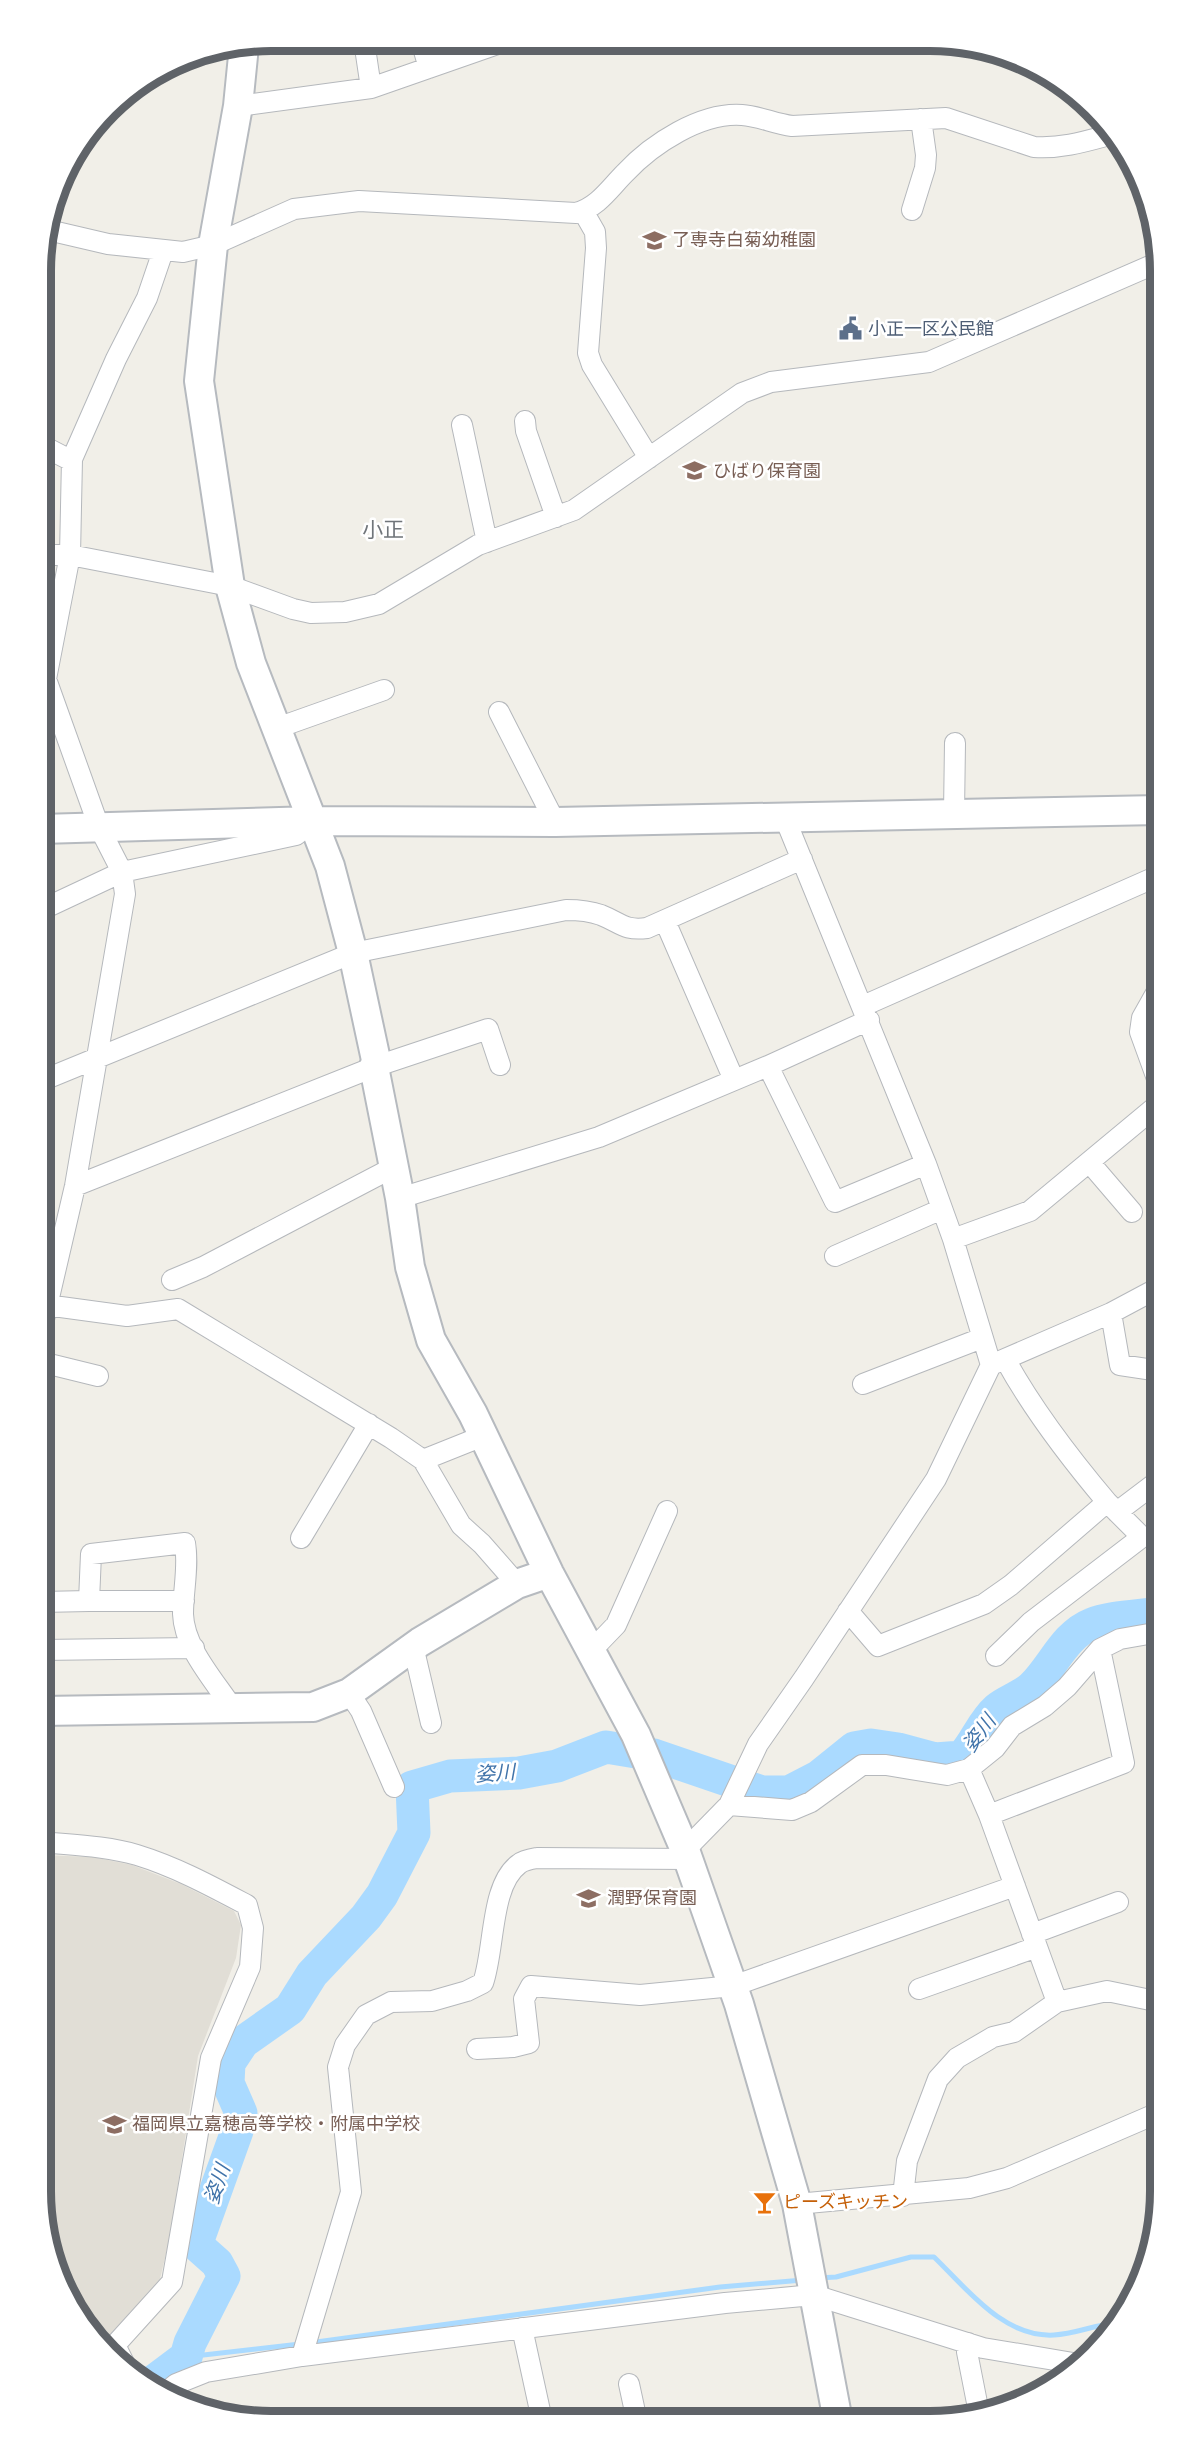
<svg xmlns="http://www.w3.org/2000/svg" width="1201" height="2462" viewBox="0 0 1201 2462" font-family="Helvetica,'Noto Sans JP',sans-serif">
  <rect width="100%" height="100%" fill="#f1efe8"/>
  <!-- education -->
  <path fill="#e1ded6" d="M 41,1855 L 93,1857 L 132,1865 L 181,1884 L 234,1911 L 241,1925 L 236,1958 L 198,2056 L 169,2241 L 159,2283 L 130,2312 L 105,2349 L 79,2319 L 53,2265 L 41,2191 Z"/>
  <g fill="none" stroke-linecap="round" stroke-linejoin="round">
    <!-- stream -->
    <path stroke="#aadaff" stroke-width="5" d="M 818,2278 L 836,2277 L 911,2257 L 934,2257 C 967,2289 1004,2338 1054,2335 C 1076,2334 1096,2324 1118,2323
      M 309,2343 L 720,2287 L 803,2280
      M 186,2357 L 300,2344"/>
    <!-- river -->
    <path stroke="#aadaff" stroke-width="33" d="M 150,2384 L 186,2357 L 190,2343 L 224,2276 L 217,2263 L 199,2247 L 199,2237 L 237,2131 L 241,2113 L 228,2083 L 229,2063 L 243,2042 L 290,2009 L 312,1974 L 366,1917 L 382,1895 L 414,1833 L 412,1787 L 450,1776 L 519,1773 L 557,1766 L 606,1747 L 654,1755 L 762,1792 L 789,1792 L 818,1777 L 854,1748 L 871,1745 L 898,1749 L 935,1759 L 962,1757 C 976,1742 982,1722 997,1709 C 1006,1701 1021,1697 1032,1687 C 1053,1667 1064,1635 1092,1624 C 1108,1617 1141,1616 1160,1613"/>
    <defs>
      <path id="street" d="M 364,41 L 371,88
        M 421,41 L 429,68
        M 238,106 L 371,88 L 503,42
        M 912,210 L 925,168 L 926,155 L 921,119
        M 583,211 L 595,232 L 596,248 L 588,353 L 592,365 L 649,458
        M 48,230 L 108,244 L 183,252 L 213,245 L 294,209 L 359,201 L 576,213 C 598,207 609,189 625,173 C 652,144 701,112 742,115 C 759,116 775,124 792,126 L 946,118 L 1034,147 C 1062,149 1087,141 1113,134
        M 525,421 L 526,431 L 556,517
        M 462,425 L 487,542
        M 41,445 L 72,461
        M 41,555 L 70,555 L 230,586 L 293,609 L 311,613 L 345,612 L 379,604 L 478,545 L 574,510 L 742,393 L 771,382 L 929,362 L 1159,262
        M 499,712 L 555,822
        M 277,728 L 384,690
        M 954,813 L 955,743
        M 784,816 L 926,1164 L 953,1239 L 991,1365
        M 41,910 L 122,872 L 296,835 L 312,822
        M 665,921 L 734,1080
        M 863,1006 L 1160,875
        M 768,1066 L 835,1202 L 926,1164
        M 41,1081 L 353,953 L 566,910 C 578,910 590,911 601,915 C 621,923 624,931 647,928 L 802,859
        M 1160,1087 L 1140,1032 L 1142,1018 L 1160,986
        M 1090,1163 L 1132,1212
        M 75,1186 L 374,1067 L 488,1029 L 500,1065
        M 400,1198 L 599,1137 L 768,1066 L 869,1020
        M 953,1239 L 1030,1211 L 1160,1103
        M 835,1256 L 942,1209
        M 172,1280 L 203,1267 L 394,1167
        M 46,1305 L 127,1316 L 178,1309 L 391,1438 L 423,1460 L 461,1525 L 482,1544 L 517,1584
        M 1111,1313 L 1120,1365 L 1160,1371
        M 41,1332 L 75,1186 L 125,894 L 122,872 L 99,827 L 46,679 L 70,555 L 72,459 L 116,359 L 147,298 L 163,251
        M 41,1362 L 98,1376
        M 863,1384 L 982,1338
        M 423,1460 L 483,1436
        M 1117,1512 L 1158,1481
        M 301,1538 L 369,1424
        M 89,1601 L 184,1601
        M 41,1602 L 89,1601 L 91,1554 L 185,1543 C 189,1567 183,1590 183,1614 C 184,1648 215,1681 233,1709
        M 848,1611 L 878,1646 L 984,1604 L 1011,1585 L 1107,1502 C 1069,1457 1033,1410 1005,1359
        M 413,1646 L 431,1723
        M 41,1650 L 194,1648
        M 591,1651 L 616,1625 L 667,1511
        M 996,1656 L 1031,1622 L 1142,1537 L 1107,1502
        M 349,1693 L 361,1711 L 394,1787
        M 969,1769 L 989,1815
        M 729,1805 L 792,1810 L 811,1802 L 862,1765 L 886,1765 L 947,1775 L 969,1769 L 995,1748 L 1012,1726 L 1045,1706 L 1067,1687 L 1100,1649 L 1120,1639 L 1160,1632
        M 41,1842 C 72,1845 107,1846 137,1855 C 176,1867 211,1886 247,1905 L 253,1928 L 250,1967 L 211,2058 L 172,2282 L 115,2345 L 127,2369
        M 685,1850 L 729,1805 L 758,1744 L 804,1678 L 936,1479 L 991,1365 L 1111,1313 L 1156,1289 L 1160,1284
        M 1032,1934 L 1118,1902
        M 919,1989 L 1037,1947
        M 1057,2002 L 989,1815 L 1124,1763 L 1100,1649
        M 477,2049 L 513,2047 L 529,2043 L 524,1999 L 531,1986 L 640,1995 L 733,1986 L 1015,1886
        M 903,2196 L 907,2161 L 938,2079 L 957,2058 L 993,2037 L 1014,2032 L 1057,2002 L 1107,1991 L 1160,2002
        M 797,2204 L 969,2188 L 1007,2178 L 1160,2112
        M 522,2328 L 542,2420
        M 968,2343 L 967,2352 L 979,2413
        M 302,2356 L 351,2192 L 338,2067 L 345,2045 L 366,2015 L 391,2002 L 432,2001 L 467,1991 L 483,1983 C 495,1949 490,1885 519,1864 C 524,1860 531,1859 537,1858 L 689,1859
        M 629,2384 L 637,2421
        M 165,2393 L 176,2384 L 206,2372 L 302,2356 L 725,2303 L 814,2295 L 983,2348 L 1079,2364"/>
      <path id="secondary" d="M 244,46 L 238,106 L 213,245 L 199,381 L 230,586 L 251,663 L 330,866 L 353,953 L 376,1060 L 374,1067 L 400,1198 L 410,1267 L 431,1340 L 473,1414 L 549,1573 L 636,1735 L 685,1850 L 739,2004 L 797,2204 L 838,2421
        M 41,829 L 314,821 L 555,822 L 1160,810
        M 41,1711 L 313,1707 L 349,1693 L 420,1642 L 517,1584 L 549,1573"/>
    </defs>
    <!-- street casing -->
    <use href="#street" stroke="#b5b8bc" stroke-width="22"/>
    <!-- secondary casing -->
    <use href="#secondary" stroke="#b6babf" stroke-width="32"/>
    <!-- street -->
    <use href="#street" stroke="#fff" stroke-width="20"/>
    <!-- secondary -->
    <use href="#secondary" stroke="#fff" stroke-width="28"/>
  </g>
  <!-- icons -->
  <defs>
    <symbol id="school-bare" viewBox="-9 -9 18 18"><path d="M0-5L7-2L0 1L-7-2ZM-4 1L0 2.5L4 1V4Q0 6-4 4Z" fill="#8d6e63" stroke="#fff" stroke-width="2.5" paint-order="stroke"/></symbol>
    <symbol id="civic-bare" viewBox="-9 -9 18 18"><path d="M-.6-6.5H3V-4.5H.6V-3L4-1V1h2V6H-6V1h2V-1L-.6-3ZM-1.2 2.5V6h2.4V2.5Z" fill="#5c6f8a" stroke="#fff" stroke-width="2.5" paint-order="stroke"/></symbol>
    <symbol id="bar-bare" viewBox="-9 -9 18 18"><path d="M-6-5H6L.8 .8V4.5H3.5V6h-7V4.5H-.8V.8Z" fill="#e8710a" stroke="#fff" stroke-width="2.5" paint-order="stroke"/></symbol>
  </defs>
  <g fill-rule="evenodd">
    <use href="#school-bare" x="638" y="224" width="33" height="33"/>
    <use href="#civic-bare" x="834" y="312" width="33" height="33"/>
    <use href="#school-bare" x="678" y="454" width="33" height="33"/>
    <use href="#school-bare" x="572" y="1882" width="33" height="33"/>
    <use href="#school-bare" x="98" y="2108" width="33" height="33"/>
    <use href="#bar-bare" x="748" y="2186" width="33" height="33"/>
  </g>
  <g text-anchor="middle" stroke-width="5" stroke-linejoin="round" paint-order="stroke">
    <!-- education labels -->
    <g font-size="18" fill="#785e54" stroke="#fff" text-anchor="start">
      <text x="672" y="246">了専寺白菊幼稚園</text>
      <text x="713" y="477">ひばり保育園</text>
      <text x="607" y="1904">潤野保育園</text>
      <text x="132" y="2130">福岡県立嘉穂高等学校・附属中学校</text>
    </g>
    <!-- service labels -->
    <g font-size="18" fill="#4e5e75" stroke="#fff" text-anchor="start">
      <text x="868" y="335">小正一区公民館</text>
    </g>
    <!-- food labels -->
    <g font-size="18" fill="#c56008" stroke="#fff" text-anchor="start">
      <text x="783" y="2208">ピーズキッチン</text>
    </g>
    <!-- water labels -->
    <g font-size="20" font-style="italic" fill="#4174aa" stroke="#fff">
      <text transform="translate(979 1733) rotate(-53)" y="7">姿川</text>
      <text transform="translate(495 1773) rotate(-4)" y="7">姿川</text>
      <text transform="translate(217 2184) rotate(-71)" y="7">姿川</text>
    </g>
    <!-- quarter labels -->
    <g font-size="21" fill="#70757a" stroke="#fff">
      <text x="383" y="537">小正</text>
    </g>
  </g>
  <!-- crop -->
  <path d="M0 0H1201V2462H0ZM271 51H930A220 220 0 0 1 1150 271V2191A220 220 0 0 1 930 2411H271A220 220 0 0 1 51 2191V271A220 220 0 0 1 271 51Z" fill="#fff" fill-rule="evenodd"/>
  <path fill="none" stroke="#5f6368" stroke-width="8" d="M271 51H930A220 220 0 0 1 1150 271V2191A220 220 0 0 1 930 2411H271A220 220 0 0 1 51 2191V271A220 220 0 0 1 271 51Z"/>
</svg>
